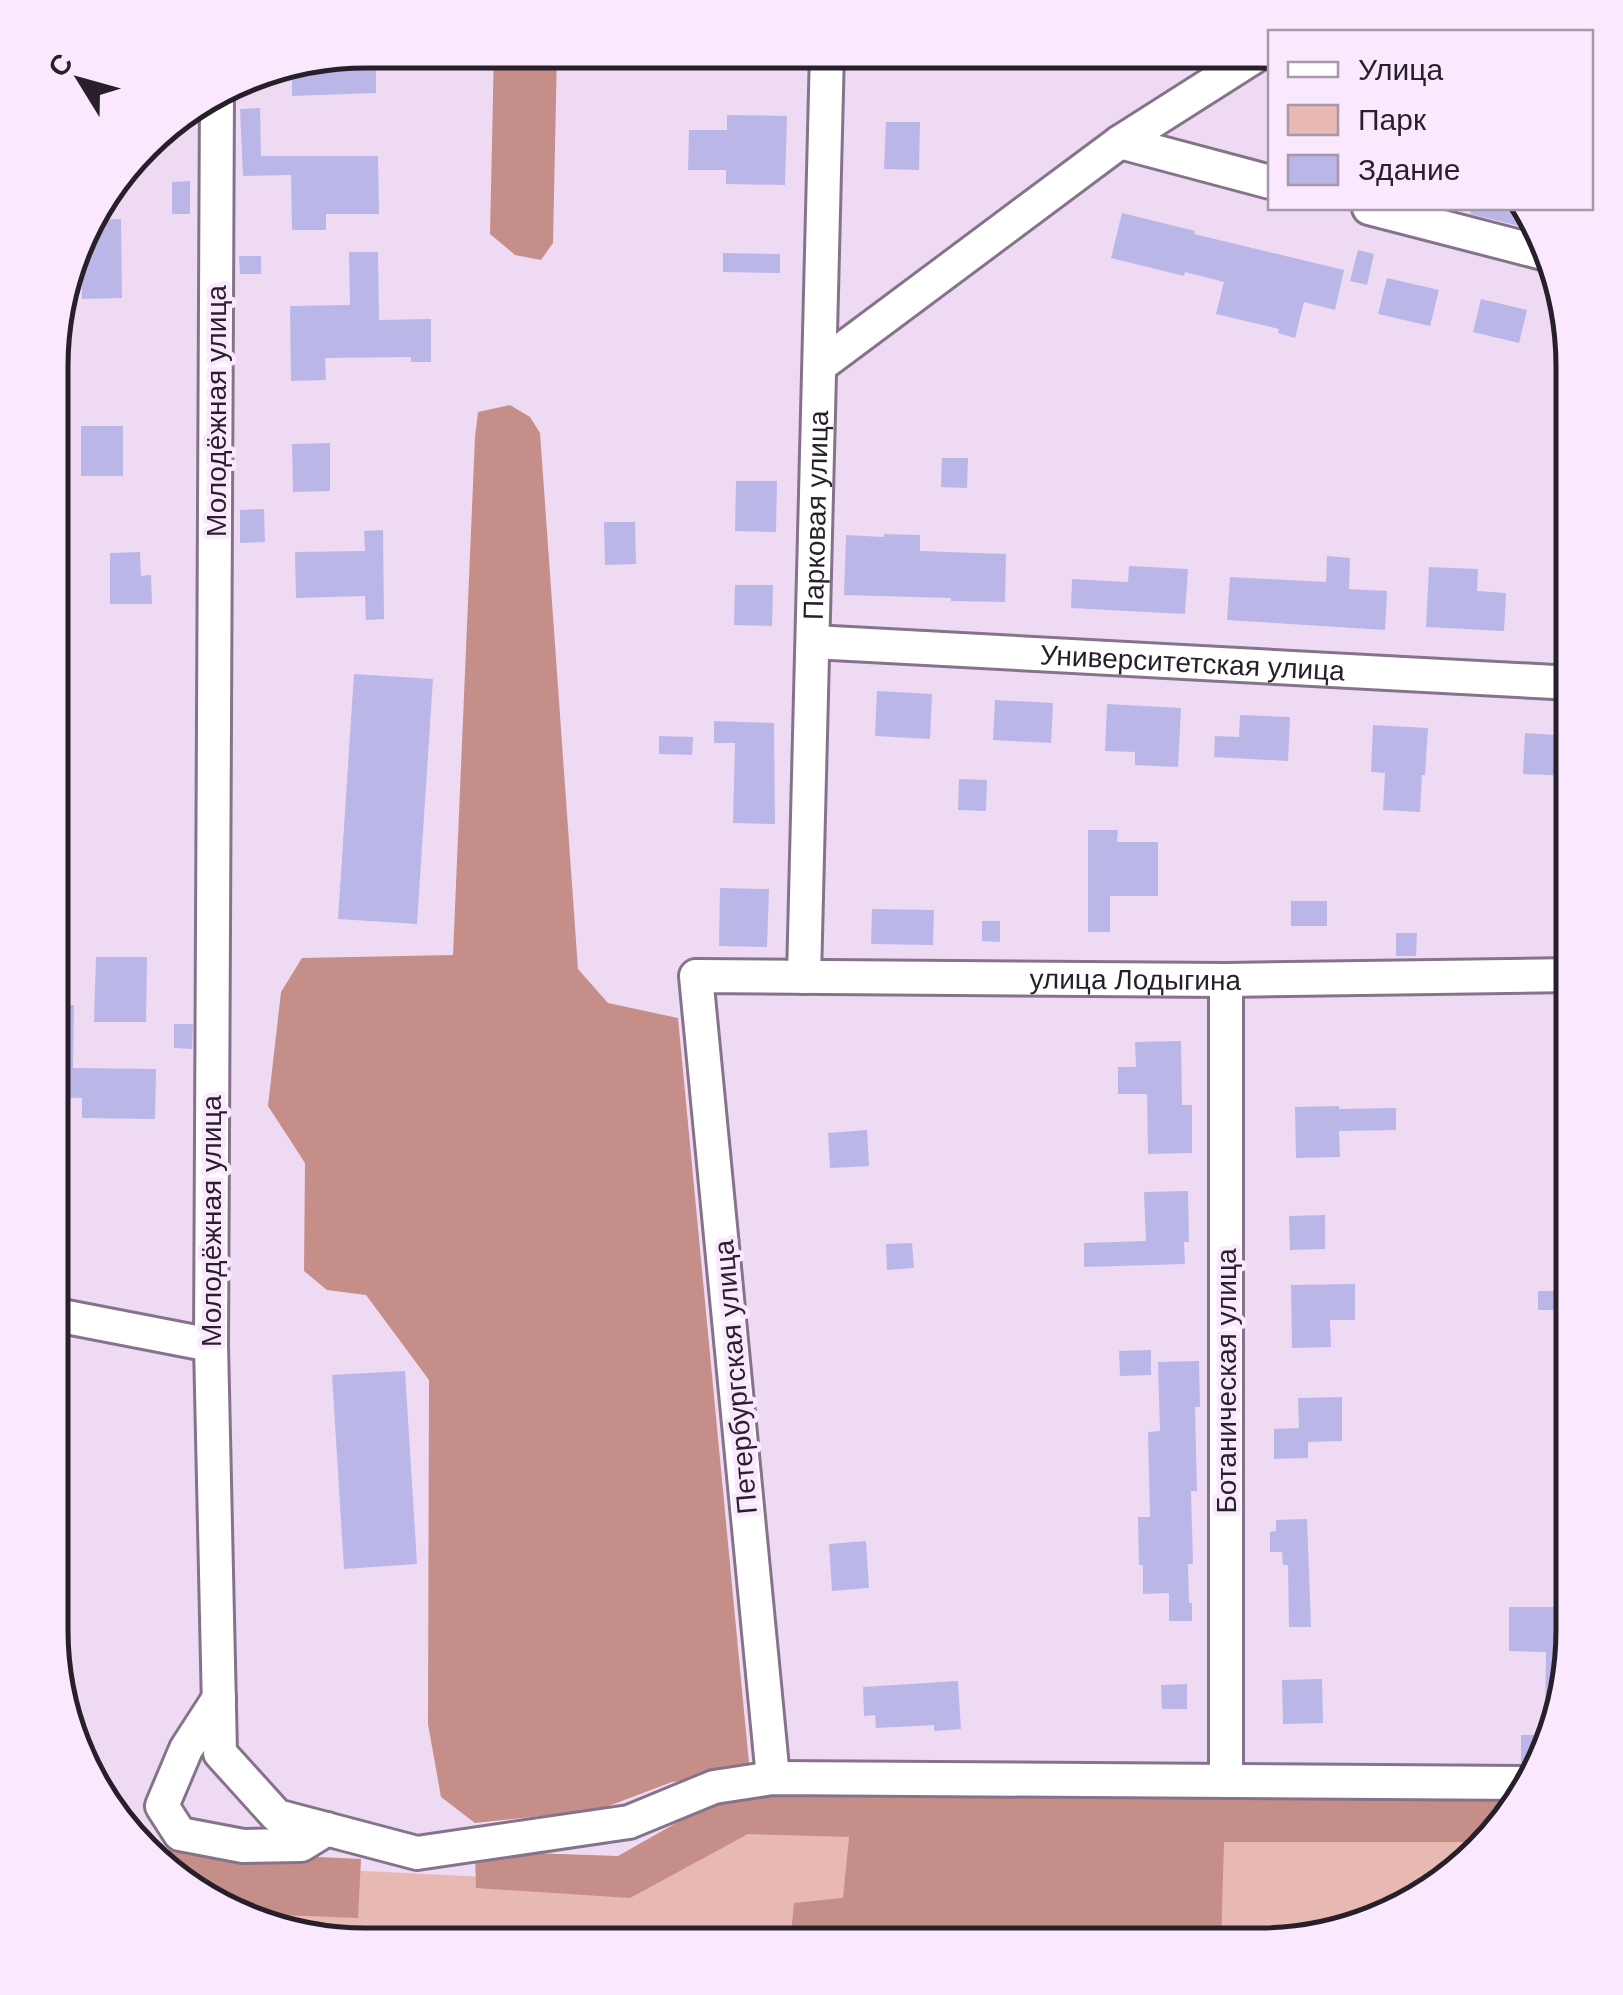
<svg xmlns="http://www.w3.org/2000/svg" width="1623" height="1995" viewBox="0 0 1623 1995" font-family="Arial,sans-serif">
  <rect width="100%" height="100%" fill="#efdaf4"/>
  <!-- green -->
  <path fill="#e8b8b3" d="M 1511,1813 L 1415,1903 L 1278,1944 L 344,1944 L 191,1892 L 162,1861 L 586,1882 L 787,1816 Z"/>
  <!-- forest -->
  <path fill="#c68e88" d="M 494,50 L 557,51 L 553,243 L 541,260 L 515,255 L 490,234 Z
    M 510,405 L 530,417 L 540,433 L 578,969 L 608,1003 L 678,1018 L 750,1774 L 672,1782 L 598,1810 L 475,1823 L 441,1797 L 428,1724 L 429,1380 L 366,1295 L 327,1290 L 304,1271 L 305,1163 L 268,1106 L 281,992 L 302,958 L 453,955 L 475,437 L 478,412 Z
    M 722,1797 L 1522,1798 L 1520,1804 L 1480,1842 L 1224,1842 L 1221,1944 L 790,1944 L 794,1903 L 843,1898 L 849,1837 L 748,1834 L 630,1898 L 476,1888 L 475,1851 L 618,1856 Z
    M 150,1849 L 361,1859 L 358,1918 L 253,1914 L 191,1892 Z"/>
  <!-- building -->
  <path fill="#bab7e8" d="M 365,50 L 376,50 L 376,93 L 292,96 L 292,62 Z
    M 260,108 L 261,156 L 378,156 L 379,214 L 326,214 L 326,230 L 292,230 L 291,175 L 243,176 L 240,109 Z
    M 727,115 L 787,116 L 785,185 L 726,184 L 726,170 L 688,170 L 689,130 L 727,130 Z
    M 886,122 L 920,122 L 919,170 L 884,169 Z
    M 190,181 L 190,214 L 172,214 L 172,182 Z
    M 1471,208 L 1529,208 L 1524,227 L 1470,214 Z
    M 1122,213 L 1195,231 L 1194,234 L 1344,270 L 1335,310 L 1304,302 L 1295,338 L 1278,333 L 1279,329 L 1216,314 L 1224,282 L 1185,272 L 1184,276 L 1111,258 Z
    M 121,219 L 122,298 L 82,299 L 81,253 L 77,253 L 88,220 Z
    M 1358,250 L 1374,254 L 1367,285 L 1350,281 Z
    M 349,252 L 378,252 L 379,320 L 431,319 L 431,362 L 411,362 L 411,357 L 325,358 L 326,380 L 291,381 L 290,306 L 350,305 Z
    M 723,253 L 780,254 L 780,273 L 723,272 Z
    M 239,256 L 261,256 L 261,274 L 240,274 Z
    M 1387,278 L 1439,290 L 1430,326 L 1378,314 Z
    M 1481,299 L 1527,310 L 1519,343 L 1473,332 Z
    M 81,426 L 123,426 L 123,476 L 81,476 Z
    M 330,443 L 330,491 L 293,492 L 292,444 Z
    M 942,458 L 968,458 L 967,488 L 941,487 Z
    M 736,481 L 777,481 L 776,532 L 735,531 Z
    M 264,509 L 265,542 L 240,543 L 240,510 Z
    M 604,522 L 635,522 L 636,564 L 605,565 Z
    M 383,530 L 384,619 L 366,620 L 365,596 L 296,598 L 295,552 L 365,551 L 364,531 Z
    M 884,534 L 920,535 L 920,551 L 1006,554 L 1005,602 L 951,601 L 951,598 L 844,595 L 846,535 L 884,537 Z
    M 140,552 L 141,576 L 151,575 L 152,604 L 110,604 L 110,553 Z
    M 1327,556 L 1350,558 L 1349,589 L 1387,591 L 1385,630 L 1227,620 L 1230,577 L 1326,582 Z
    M 1129,566 L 1188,569 L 1185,614 L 1071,608 L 1072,579 L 1128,582 Z
    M 1429,567 L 1478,569 L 1477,591 L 1506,593 L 1504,631 L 1426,627 Z
    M 735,585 L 773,585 L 772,626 L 734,625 Z
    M 354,674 L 433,679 L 417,924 L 338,919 Z
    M 877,691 L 932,694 L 930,739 L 875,736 Z
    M 995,700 L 1053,703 L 1051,743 L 993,740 Z
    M 1107,704 L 1181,708 L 1178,767 L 1135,765 L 1135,752 L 1105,751 Z
    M 1240,715 L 1290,717 L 1288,761 L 1214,757 L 1215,736 L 1239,737 Z
    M 714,721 L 774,723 L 775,824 L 733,823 L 735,743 L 714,743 Z
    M 1373,725 L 1428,728 L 1425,775 L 1422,775 L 1420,812 L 1383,810 L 1385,773 L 1371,772 Z
    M 1525,733 L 1573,736 L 1573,776 L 1523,774 Z
    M 659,736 L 693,737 L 692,755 L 659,754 Z
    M 959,779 L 987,780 L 986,811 L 958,810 Z
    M 1088,830 L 1118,830 L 1117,842 L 1158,842 L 1158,896 L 1110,896 L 1110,932 L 1088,932 Z
    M 720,888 L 769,889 L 767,947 L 719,946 Z
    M 1291,901 L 1327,901 L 1327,926 L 1291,926 Z
    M 872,909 L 934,910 L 933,945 L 871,944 Z
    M 982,921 L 1000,921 L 1000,942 L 982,941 Z
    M 1396,933 L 1417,933 L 1416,956 L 1396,956 Z
    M 96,957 L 147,957 L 146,1022 L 94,1022 Z
    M 51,1005 L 74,1005 L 73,1068 L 156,1069 L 155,1119 L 82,1118 L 82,1098 L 51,1097 Z
    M 174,1024 L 193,1024 L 192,1049 L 174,1048 Z
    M 1181,1041 L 1182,1105 L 1192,1105 L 1192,1153 L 1148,1154 L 1147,1094 L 1118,1094 L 1118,1067 L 1136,1067 L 1135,1042 Z
    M 1339,1106 L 1339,1109 L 1396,1108 L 1396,1130 L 1339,1131 L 1340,1157 L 1296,1158 L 1295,1107 Z
    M 867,1130 L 869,1166 L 830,1168 L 828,1133 Z
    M 1188,1191 L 1189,1242 L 1184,1242 L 1185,1264 L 1084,1267 L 1084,1243 L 1146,1241 L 1144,1192 Z
    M 1325,1215 L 1325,1249 L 1290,1250 L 1289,1216 Z
    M 912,1243 L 914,1268 L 887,1270 L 886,1244 Z
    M 1355,1284 L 1355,1320 L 1330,1320 L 1331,1347 L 1292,1348 L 1291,1285 Z
    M 1538,1291 L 1571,1291 L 1571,1310 L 1538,1310 Z
    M 1151,1350 L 1151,1375 L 1120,1376 L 1119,1351 Z
    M 1199,1361 L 1200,1407 L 1195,1407 L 1197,1491 L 1191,1491 L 1193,1564 L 1188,1564 L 1189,1603 L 1192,1603 L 1192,1621 L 1169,1621 L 1169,1593 L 1143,1594 L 1143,1565 L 1139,1565 L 1138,1517 L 1150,1517 L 1148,1432 L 1160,1431 L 1158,1362 Z
    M 405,1371 L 417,1564 L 344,1569 L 332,1375 Z
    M 1342,1397 L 1342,1441 L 1308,1442 L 1308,1458 L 1274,1459 L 1274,1429 L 1299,1428 L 1298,1398 Z
    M 1307,1519 L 1311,1627 L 1289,1627 L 1288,1565 L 1283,1565 L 1282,1552 L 1270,1552 L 1270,1532 L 1276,1531 L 1276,1520 Z
    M 866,1541 L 869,1588 L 832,1591 L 829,1544 Z
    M 1509,1607 L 1572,1607 L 1572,1651 L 1548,1721 L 1545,1721 L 1546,1652 L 1509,1651 Z
    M 1322,1679 L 1323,1723 L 1283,1724 L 1282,1680 Z
    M 958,1681 L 961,1729 L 934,1731 L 934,1725 L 876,1728 L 875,1715 L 864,1716 L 863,1687 Z
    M 1187,1684 L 1187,1709 L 1162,1709 L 1161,1685 Z
    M 1521,1735 L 1544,1735 L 1534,1765 L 1521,1763 Z"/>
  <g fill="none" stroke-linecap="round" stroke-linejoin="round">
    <defs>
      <g id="minor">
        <path d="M 217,93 L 211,1345 L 220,1753 L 277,1816 L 417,1853 L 629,1822 L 714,1787 L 773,1778 L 1527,1783"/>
        <path d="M 1120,142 L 1270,182"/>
        <path d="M 1369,208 L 1543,253"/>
        <path d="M 821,365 L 1120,142 L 1260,53"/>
        <path id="s1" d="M 813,642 L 1573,683"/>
        <path id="s2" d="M 804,977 L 827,51"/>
        <path d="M 1226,980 L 1226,1781"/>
        <path d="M 51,1314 L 211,1345"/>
        <path d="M 219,1698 L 186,1749 L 162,1806 L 180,1834 L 243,1846 L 301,1845 L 327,1829"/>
        <path id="s3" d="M 773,1778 L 696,976 L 1226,980 L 1573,975"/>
      </g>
    </defs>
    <!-- minor casing -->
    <use href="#minor" stroke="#86738b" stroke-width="38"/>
    <!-- minor -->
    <use href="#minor" stroke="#fff" stroke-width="32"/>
  </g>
  <g text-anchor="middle" stroke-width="9" stroke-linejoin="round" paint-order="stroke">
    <!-- street labels -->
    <g font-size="28" fill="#271f29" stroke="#fae9fe">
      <text transform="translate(216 411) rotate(-90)" y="10">Молодёжная улица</text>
      <text dy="10" stroke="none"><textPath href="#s2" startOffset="462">Парковая улица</textPath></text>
      <text dy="10" stroke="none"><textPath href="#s1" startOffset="380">Университетская улица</textPath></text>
      <text dy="10" stroke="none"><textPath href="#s3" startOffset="1245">улица Лодыгина</textPath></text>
      <text transform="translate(211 1221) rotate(-90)" y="10">Молодёжная улица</text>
      <text transform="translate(735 1377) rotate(-95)" y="10">Петербургская улица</text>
      <text transform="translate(1226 1381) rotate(-90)" y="10">Ботаническая улица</text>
    </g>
  </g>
  <!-- crop -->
  <path d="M0 0H1623V1995H0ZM366 68H1258A298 298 0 0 1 1556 366V1630A298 298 0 0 1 1258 1928H366A298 298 0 0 1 68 1630V366A298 298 0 0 1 366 68Z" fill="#fae9fe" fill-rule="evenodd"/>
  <path fill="none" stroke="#271f29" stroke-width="5" d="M366 68H1258A298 298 0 0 1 1556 366V1630A298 298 0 0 1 1258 1928H366A298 298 0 0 1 68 1630V366A298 298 0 0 1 366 68Z"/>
  <!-- legend -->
  <rect x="1268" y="30" width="325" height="180" fill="#fae9fe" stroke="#a698a9" stroke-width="2.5"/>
  <rect x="1288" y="62" width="50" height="15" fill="#ffffff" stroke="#a698a9" stroke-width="2.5"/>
  <text x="1358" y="80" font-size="30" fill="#271f29">Улица</text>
  <rect x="1288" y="105" width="50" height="30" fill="#e8b8b3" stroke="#a698a9" stroke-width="2.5"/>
  <text x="1358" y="130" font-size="30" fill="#271f29">Парк</text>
  <rect x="1288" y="155" width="50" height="30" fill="#bab7e8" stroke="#a698a9" stroke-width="2.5"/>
  <text x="1358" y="180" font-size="30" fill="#271f29">Здание</text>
  <!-- north arrow -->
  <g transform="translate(80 80) rotate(307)" stroke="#fae9fe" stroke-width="8" paint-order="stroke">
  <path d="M0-8L18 38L0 25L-18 38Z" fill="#271f29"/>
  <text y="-15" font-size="28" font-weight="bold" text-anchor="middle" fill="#271f29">С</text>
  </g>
</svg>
